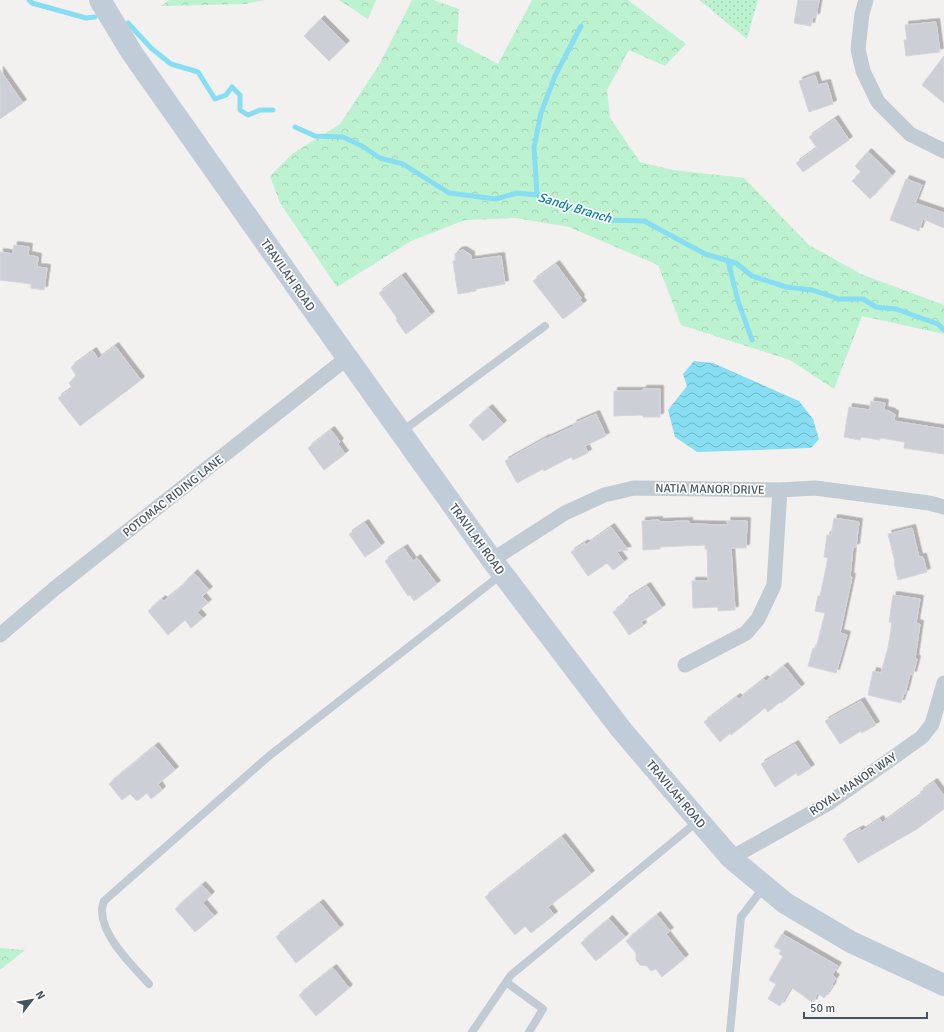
<svg xmlns="http://www.w3.org/2000/svg" width="944" height="1032" viewBox="0 0 944 1032" font-family="Signika,sans-serif">
  <defs>
    <pattern id="grass-dots" width="8" height="8" patternUnits="userSpaceOnUse"><rect width="8" height="8" fill="#bcf2d0"/><path d="M2 2h.1M6 6h.1" fill="none" stroke="#a3d1b5" stroke-width="1.8" stroke-linecap="round"/></pattern>
    <pattern id="forest-crowns" width="20" height="18" patternUnits="userSpaceOnUse"><rect width="20" height="18" fill="#bcf2d0"/><path d="M2 6a3 3 0 1 1 6 0M12 15a3 3 0 1 1 6 0" fill="none" stroke="#a3d1b5"/></pattern>
    <pattern id="water-waves" width="16" height="10" patternUnits="userSpaceOnUse"><rect width="16" height="10" fill="#87def2"/><path d="M0 5q4-4 8 0t8 0" fill="none" stroke="#70b7c7"/></pattern>
    <filter id="shadow"><feDropShadow dx="3.5" dy="-3.5" stdDeviation="0" flood-color="#0004"/></filter>
  </defs>
  <rect width="100%" height="100%" fill="#f3f0f0"/>
  <!-- grass -->
  <path fill="url(#grass-dots)" d="M 699,0 L 758,0 L 747,39 Z"/>
  <!-- forest -->
  <path fill="url(#forest-crowns)" d="M 169,0 L 264,0 L 246,4 L 161,6 Z
    M 339,0 L 376,0 L 368,19 Z
    M 412,0 L 433,0 L 459,9 L 457,42 L 498,64 L 532,0 L 628,0 L 686,44 L 665,66 L 629,50 L 607,90 L 610,118 L 640,162 L 673,170 L 744,178 L 809,245 L 861,274 L 944,305 L 944,334 L 862,316 L 834,389 L 790,360 L 681,325 L 658,265 L 569,227 L 516,218 L 465,220 L 411,241 L 337,287 L 280,203 L 270,176 L 292,154 L 340,124 L 379,65 Z
    M 0,948 L 25,950 L 0,970 Z"/>
  <!-- water -->
  <path fill="url(#water-waves)" d="M 694,361 L 713,363 L 799,401 L 813,419 L 819,439 L 811,448 L 697,452 L 675,437 L 668,410 L 687,386 L 683,374 Z"/>
  <g fill="none" stroke-linecap="round" stroke-linejoin="round">
    <!-- stream -->
    <path stroke="#87def2" stroke-width="5" d="M 29,0 L 32,3 L 86,18 L 95,17
      M 128,23 L 151,48 L 171,64 L 198,72 L 215,99 L 226,95 L 232,87 L 240,95 L 240,110 L 248,115 L 260,110 L 273,110
      M 295,127 L 315,136 L 343,137 L 362,146 L 380,158 L 403,164 L 449,193 L 496,199 L 517,193 L 537,195 L 561,205 L 608,220 L 644,221 L 705,254 L 736,263 L 752,276 L 786,287 L 812,290 L 839,299 L 863,299 L 876,307 L 896,309 L 938,324 L 944,330
      M 537,195 L 534,147 L 541,113 L 555,76 L 581,26
      M 728,261 L 738,301 L 752,340"/>
  </g>
  <!-- building -->
  <path fill="#cccfd5" stroke="#d4d6dc" filter="url(#shadow)" d="M 798,0 L 819,0 L 816,17 L 813,17 L 811,26 L 794,23 Z
    M 321,19 L 346,44 L 329,61 L 304,36 Z
    M 936,22 L 940,52 L 906,56 L 904,40 L 907,40 L 905,25 Z
    M 944,56 L 944,103 L 922,85 Z
    M 0,70 L 23,103 L 0,119 Z
    M 815,75 L 818,85 L 827,83 L 833,104 L 809,112 L 799,81 Z
    M 835,119 L 849,140 L 803,172 L 796,163 L 817,148 L 809,137 Z
    M 868,152 L 892,175 L 870,199 L 852,181 L 861,172 L 855,166 Z
    M 906,179 L 922,185 L 915,203 L 944,213 L 944,228 L 923,219 L 919,231 L 890,220 Z
    M 14,245 L 29,247 L 28,255 L 38,257 L 37,267 L 47,268 L 44,290 L 31,288 L 31,284 L 0,280 L 0,252 L 13,254 Z
    M 463,250 L 471,255 L 471,260 L 501,256 L 505,284 L 476,289 L 476,291 L 458,294 L 453,261 L 455,261 L 455,254 L 458,251 Z
    M 556,264 L 581,298 L 580,300 L 583,304 L 563,319 L 533,281 Z
    M 402,276 L 431,315 L 406,334 L 396,320 L 397,318 L 379,293 Z
    M 115,346 L 141,380 L 80,426 L 58,398 L 72,388 L 69,383 L 76,376 L 71,367 L 93,351 L 98,359 Z
    M 643,389 L 660,389 L 660,417 L 643,417 L 643,415 L 614,416 L 614,391 L 643,391 Z
    M 871,401 L 885,403 L 884,410 L 892,412 L 892,413 L 895,414 L 894,421 L 944,429 L 944,454 L 904,448 L 905,442 L 880,438 L 880,440 L 861,437 L 860,440 L 844,437 L 849,407 L 870,410 Z
    M 489,408 L 503,424 L 483,441 L 469,425 Z
    M 596,414 L 606,436 L 585,446 L 588,453 L 573,460 L 571,457 L 544,471 L 543,469 L 517,483 L 505,461 L 546,438 L 546,439 L 574,426 L 573,424 Z
    M 331,430 L 340,442 L 338,444 L 345,454 L 324,470 L 308,448 Z
    M 834,518 L 859,522 L 856,547 L 853,547 L 850,577 L 852,577 L 840,633 L 847,635 L 836,673 L 808,666 L 813,648 L 816,648 L 825,613 L 815,611 L 818,596 L 820,596 L 828,558 L 824,557 L 827,535 L 831,536 Z
    M 659,520 L 659,522 L 689,521 L 689,524 L 728,525 L 727,521 L 747,521 L 746,548 L 731,548 L 735,610 L 718,611 L 718,607 L 693,608 L 692,581 L 708,581 L 707,549 L 705,549 L 705,545 L 660,547 L 660,549 L 643,550 L 642,521 Z
    M 365,523 L 381,546 L 365,557 L 349,534 Z
    M 611,527 L 628,550 L 616,551 L 624,562 L 613,570 L 607,563 L 588,576 L 571,552 L 585,543 L 586,545 Z
    M 912,528 L 919,557 L 923,557 L 927,572 L 898,580 L 894,563 L 895,562 L 888,534 Z
    M 404,548 L 413,561 L 417,558 L 437,584 L 414,601 L 410,595 L 408,596 L 385,561 Z
    M 194,573 L 209,590 L 202,596 L 208,603 L 197,612 L 203,618 L 191,628 L 185,620 L 168,635 L 148,611 L 162,599 L 164,601 L 185,584 L 184,583 Z
    M 647,586 L 662,608 L 641,622 L 643,626 L 629,635 L 613,612 L 627,602 L 625,600 Z
    M 893,595 L 920,599 L 916,623 L 920,624 L 915,659 L 917,659 L 913,675 L 910,674 L 905,694 L 904,693 L 901,703 L 868,695 L 873,671 L 881,673 L 888,648 L 892,622 L 889,622 Z
    M 784,666 L 801,687 L 781,703 L 780,702 L 768,712 L 765,708 L 731,735 L 730,733 L 720,742 L 704,722 L 737,697 L 739,699 L 764,679 L 766,681 Z
    M 861,701 L 876,725 L 862,733 L 861,731 L 840,744 L 825,721 Z
    M 795,744 L 811,768 L 798,776 L 796,773 L 775,787 L 761,764 Z
    M 155,746 L 175,770 L 158,784 L 162,790 L 151,799 L 147,793 L 137,801 L 130,794 L 122,800 L 109,784 Z
    M 934,782 L 944,796 L 944,809 L 917,829 L 858,863 L 843,839 L 860,829 L 862,831 L 880,819 L 882,823 L 922,794 L 920,792 Z
    M 562,837 L 591,874 L 548,907 L 554,915 L 531,933 L 525,926 L 515,935 L 485,897 Z
    M 202,885 L 211,895 L 203,903 L 214,916 L 195,932 L 175,909 Z
    M 320,903 L 340,928 L 296,963 L 276,937 Z
    M 657,915 L 670,931 L 666,934 L 685,958 L 662,977 L 656,969 L 651,971 L 647,966 L 640,965 L 636,960 L 636,953 L 626,941 Z
    M 609,919 L 625,937 L 596,961 L 581,943 Z
    M 782,934 L 838,966 L 832,975 L 836,978 L 832,984 L 833,985 L 824,998 L 817,993 L 813,1003 L 791,987 L 780,1006 L 768,999 L 776,984 L 769,980 L 783,956 L 779,954 L 781,950 L 774,947 Z
    M 333,968 L 349,988 L 316,1016 L 299,995 Z"/>
  <g fill="none" stroke-linecap="round" stroke-linejoin="round">
    <!-- service -->
    <path stroke="#c0cbd3" stroke-width="8" d="M 401,432 L 545,326
      M 506,982 L 543,1009 L 529,1032
      M 149,984 C 133,966 104,939 102,913 C 101,910 103,905 104,901 L 269,756 L 502,574
      M 472,1032 L 511,975 L 698,821
      M 730,1032 L 741,917 L 764,887"/>
    <!-- minor -->
    <path stroke="#c0cbd3" stroke-width="15" d="M 866,0 L 862,14 L 858,49 L 863,71 L 878,102 L 910,134 L 944,151
      M 492,560 L 565,513 L 604,495 L 634,488 L 780,490 L 815,488 L 929,503 L 944,507
      M 0,635 L 54,589 L 347,358
      M 685,665 L 746,633 L 758,619 L 774,585 L 780,490
      M 731,858 L 829,803 L 922,737 L 932,724 L 944,683"/>
    <!-- secondary -->
    <path stroke="#c0ccd8" stroke-width="22" d="M 100,0 L 132,53 L 299,290 L 492,560 L 620,728 L 699,821 L 731,858 L 785,903 L 851,942 L 944,985"/>
  </g>
  <g text-anchor="middle" stroke-width="3.5" stroke-linejoin="round" paint-order="stroke">
    <!-- street labels -->
    <g font-size="12" fill="#47545f" stroke="#fff">
      <text transform="translate(288 275) rotate(55)" y="4">TRAVILAH ROAD</text>
      <text transform="translate(710 489) rotate(1)" y="4">NATIA MANOR DRIVE</text>
      <text transform="translate(173 496) rotate(-38)" y="4">POTOMAC RIDING LANE</text>
      <text transform="translate(477 539) rotate(54)" y="4">TRAVILAH ROAD</text>
      <text transform="translate(853 784) rotate(-34)" y="4">ROYAL MANOR WAY</text>
      <text transform="translate(676 794) rotate(50)" y="4">TRAVILAH ROAD</text>
    </g>
    <!-- water labels -->
    <g font-size="13" font-style="italic" fill="#05809d" stroke="#fff">
      <text transform="translate(575 207) rotate(17)" y="5">Sandy Branch</text>
    </g>
  </g>
  <!-- north arrow -->
  <g transform="translate(32 1000) rotate(59)" stroke="#ffffff" stroke-width="3" paint-order="stroke">
  <path d="M0-3L7 15L0 10L-7 15Z" fill="#47545f"/>
  <text y="-6" font-size="11" font-weight="bold" text-anchor="middle" fill="#47545f">N</text>
  </g>
  <!-- scale -->
  <path d="M804 1012v6h123v-6" fill="none" stroke="#47545f" stroke-width="2"/>
  <text x="810" y="1012" font-size="12" fill="#47545f" stroke="#ffffff" stroke-width="3" paint-order="stroke">50 m</text>
</svg>
